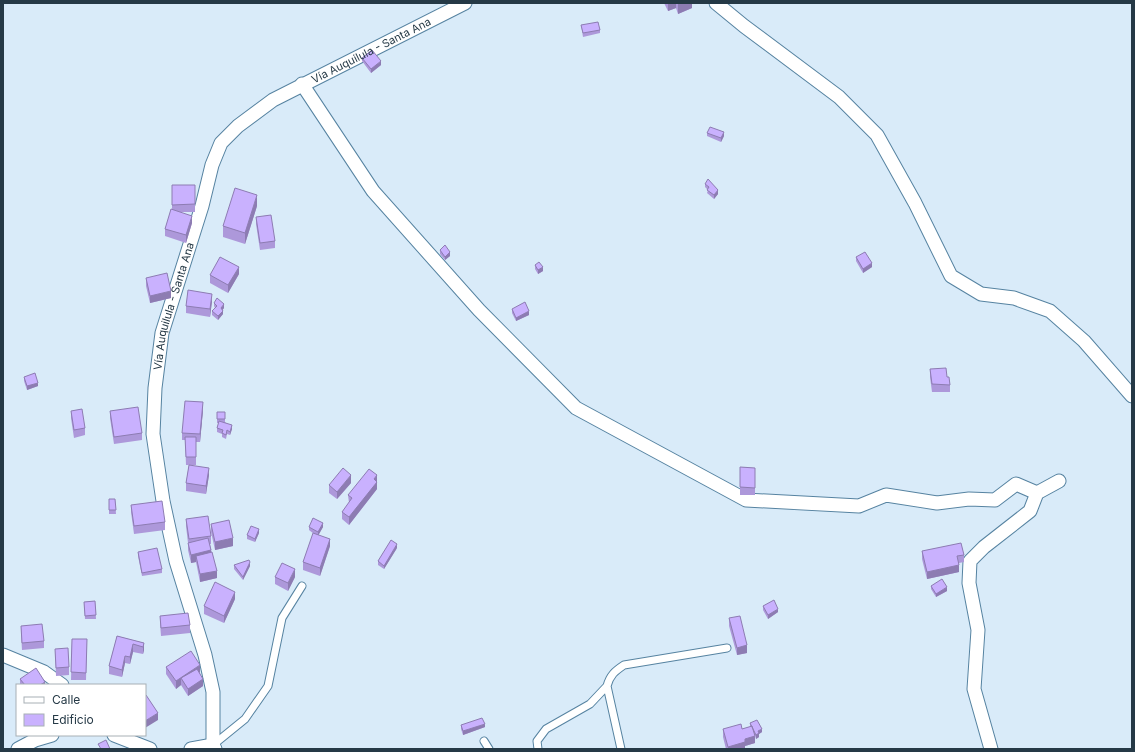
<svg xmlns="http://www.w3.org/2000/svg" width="1135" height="752" viewBox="0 0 1135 752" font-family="Inter,sans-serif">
  <rect width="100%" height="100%" fill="#d9ebf9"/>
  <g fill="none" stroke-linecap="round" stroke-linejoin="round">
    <defs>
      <path id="lane" d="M 484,741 L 489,749
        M 213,745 L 245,719 L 268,686 L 282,618 L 302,586
        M 538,749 L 537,741 L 546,729 L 590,704 L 607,686
        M 621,749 L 607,686 C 610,675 615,671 624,665 L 727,648"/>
      <g id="street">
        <path d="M 716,3 L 744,26 L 839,97 L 877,135 L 915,203 L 951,276 L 981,294 L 1014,298 L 1050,311 L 1084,341 L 1132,396"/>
        <path d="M 302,84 L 373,191 L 479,310 L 576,408 L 746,500 L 859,506 L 886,495 L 937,503 L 969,499 L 995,500 L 1016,484 L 1037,493"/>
        <path d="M 3,655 L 44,672 L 62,685"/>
        <path d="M 114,735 L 150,749"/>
        <path d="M 18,749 L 35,740 L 52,735"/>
        <path d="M 191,749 L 213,745"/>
        <path id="s1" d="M 215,749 L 213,745 L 213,692 L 205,655 L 176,561 L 163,501 L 153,434 L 155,388 L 162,333 L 202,206 L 212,165 L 221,143 L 238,126 L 273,100 L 465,3"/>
        <path d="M 991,749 L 974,689 L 978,630 L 969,583 L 970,561 L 984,547 L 1030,511 L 1037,493 L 1059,481"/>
      </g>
    </defs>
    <!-- lane casing -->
    <use href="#lane" stroke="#5683a1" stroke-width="9"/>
    <!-- street casing -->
    <use href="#street" stroke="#5683a1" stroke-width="15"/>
    <!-- lane -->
    <use href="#lane" stroke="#fff" stroke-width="7"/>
    <!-- street -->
    <use href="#street" stroke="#fff" stroke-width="13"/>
  </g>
  <!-- wall -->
  <path fill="#ad98da" d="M 664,3 L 692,3 L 692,8 L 678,14 L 676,8 L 668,11 Z
    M 581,25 L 600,30 L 600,33 L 583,37 Z
    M 362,58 L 381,65 L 371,73 L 362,61 Z
    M 707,133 L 724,136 L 721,142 L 707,136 Z
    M 705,184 L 718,194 L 714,199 L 707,193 L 708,190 L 705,187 Z
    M 172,185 L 195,185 L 195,212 L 180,212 L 192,223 L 186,243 L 165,236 L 165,229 L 172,210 Z
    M 257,206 L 245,244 L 223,237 L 223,226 Z
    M 256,217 L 275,241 L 275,248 L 260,250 L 256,224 Z
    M 440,250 L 450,256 L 445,260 L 440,254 Z
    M 856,257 L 872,267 L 863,273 L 856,261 Z
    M 535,265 L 543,271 L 538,274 L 535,269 Z
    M 239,274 L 228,293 L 210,283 L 210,275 Z
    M 146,278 L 171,298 L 150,303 L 146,286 Z
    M 212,301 L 210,317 L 186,313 L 186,306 Z
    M 214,303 L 224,308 L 222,310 L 223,314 L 218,320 L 212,315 L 212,311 L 215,308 L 214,306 Z
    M 512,309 L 529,315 L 516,321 L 512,313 Z
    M 930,369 L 947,377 L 950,385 L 950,392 L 932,392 L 930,377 Z
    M 24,377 L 38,386 L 27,390 L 24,381 Z
    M 203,410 L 200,442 L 196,442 L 196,465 L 189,465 L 209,475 L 206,494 L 186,491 L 186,483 L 189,465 L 186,465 L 185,440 L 182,440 L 182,433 Z
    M 71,411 L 85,428 L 85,435 L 74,438 L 71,418 Z
    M 110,411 L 142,433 L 142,440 L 114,444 L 110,418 Z
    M 217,412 L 225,412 L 225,422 L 232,429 L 230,435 L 227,434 L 226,439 L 222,437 L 222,434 L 217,432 L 217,428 L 219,423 L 217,423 Z
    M 740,467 L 755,468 L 755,495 L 740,495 Z
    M 377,475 L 377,489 L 349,525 L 342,519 L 342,512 L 349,503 L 348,495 Z
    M 351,483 L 337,499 L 329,493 L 329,485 Z
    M 109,499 L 115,499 L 116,514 L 109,514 Z
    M 131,505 L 165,522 L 165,530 L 134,534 L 131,512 Z
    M 186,519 L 211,536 L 211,544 L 210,544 L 217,578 L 200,582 L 196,562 L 191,563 L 188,550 L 188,543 L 186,526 Z
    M 211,524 L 233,546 L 215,550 L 211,532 Z
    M 309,527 L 323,527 L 318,535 L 330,546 L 320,576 L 303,570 L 303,562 L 314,534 L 309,530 Z
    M 259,533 L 255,542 L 247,539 L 247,535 Z
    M 397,548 L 384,569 L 378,565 L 378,561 Z
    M 922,551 L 964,555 L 964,562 L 959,563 L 959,572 L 927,579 L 922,559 Z
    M 138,552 L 162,569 L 162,573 L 142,576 L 138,556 Z
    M 234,565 L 250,566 L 243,580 L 234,569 Z
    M 275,577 L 295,577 L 288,591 L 275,584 Z
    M 931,586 L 947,591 L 936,597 L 931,589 Z
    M 235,599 L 224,623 L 204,614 L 204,606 Z
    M 95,601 L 96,619 L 85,619 L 84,602 Z
    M 763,606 L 778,612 L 768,619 L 763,610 Z
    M 160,616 L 190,625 L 190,633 L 161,636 L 160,623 Z
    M 729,618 L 747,653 L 737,655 L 729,626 Z
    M 21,626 L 44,641 L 44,648 L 22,650 L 21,633 Z
    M 117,636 L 144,643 L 144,650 L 143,654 L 133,652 L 130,664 L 125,663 L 122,677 L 109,674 L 109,666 Z
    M 72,639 L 87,639 L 86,680 L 71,680 Z
    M 55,649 L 69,667 L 69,675 L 56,676 Z
    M 166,667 L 200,672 L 200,673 L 203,686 L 188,696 L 181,685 L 176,689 L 166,674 Z
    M 20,679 L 45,685 L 20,685 Z
    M 750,723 L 762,732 L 759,734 L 759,737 L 756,739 L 755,736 L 755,743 L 745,746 L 745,749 L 726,749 L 723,737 L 723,729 L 742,729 L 750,727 Z
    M 461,725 L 485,727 L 463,735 L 461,729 Z"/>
  <!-- shaded-wall -->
  <path fill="#8d7cb2" d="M 668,3 L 676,3 L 676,8 L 668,11 Z
    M 678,3 L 692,3 L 692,8 L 678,14 Z
    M 381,61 L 381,65 L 371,73 L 371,69 Z
    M 724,132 L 724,136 L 721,142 L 721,138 Z
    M 718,190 L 718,194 L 714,199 L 714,195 Z
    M 257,195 L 257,206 L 245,244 L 245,233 Z
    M 192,216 L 192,223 L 186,243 L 186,235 Z
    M 450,252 L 450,256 L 445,260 L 445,257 Z
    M 872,263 L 872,267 L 863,273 L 863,269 Z
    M 239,267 L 239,274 L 228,293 L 228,285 Z
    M 543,267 L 543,271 L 538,274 L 538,270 Z
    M 171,291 L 171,298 L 150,303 L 150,296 Z
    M 212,294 L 212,301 L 210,317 L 210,309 Z
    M 224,304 L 224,308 L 221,312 L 221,308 Z
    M 223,311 L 223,314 L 218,320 L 218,316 Z
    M 529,311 L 529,315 L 516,321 L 516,318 Z
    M 38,383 L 38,386 L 27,390 L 27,386 Z
    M 203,402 L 203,410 L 200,442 L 200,434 Z
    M 232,425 L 232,429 L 230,435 L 230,432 Z
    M 209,468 L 209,475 L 206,494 L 206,486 Z
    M 351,475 L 351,483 L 337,499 L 337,492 Z
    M 377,475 L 377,489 L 349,525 L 349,517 Z
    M 323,523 L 323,527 L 318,536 L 318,532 Z
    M 259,529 L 259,533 L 255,542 L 255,539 Z
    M 233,538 L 233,546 L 215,550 L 215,542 Z
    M 330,539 L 330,546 L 320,576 L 320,568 Z
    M 397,544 L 397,548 L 384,569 L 384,566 Z
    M 211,550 L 211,558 L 196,556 L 196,562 L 191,563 L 191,555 Z
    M 250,562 L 250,566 L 243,580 L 243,577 Z
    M 959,565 L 959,572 L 927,579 L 927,572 Z
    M 295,569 L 295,577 L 288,591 L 288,583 Z
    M 217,571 L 217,578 L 200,582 L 200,574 Z
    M 947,587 L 947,591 L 936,597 L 936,594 Z
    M 235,592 L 235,599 L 224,623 L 224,616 Z
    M 778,609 L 778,612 L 768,619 L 768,615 Z
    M 144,643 L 144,650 L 143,654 L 143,647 Z
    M 133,644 L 133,652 L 130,664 L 130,657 Z
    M 747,645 L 747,653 L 737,655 L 737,648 Z
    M 125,656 L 125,663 L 122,677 L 122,670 Z
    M 200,665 L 200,672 L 184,683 L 181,678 L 181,685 L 176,689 L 176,681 Z
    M 203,679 L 203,686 L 188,696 L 188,689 Z
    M 45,682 L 45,685 L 40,685 Z
    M 158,713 L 158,720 L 145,728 L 145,721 Z
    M 485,724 L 485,727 L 463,735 L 463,731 Z
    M 762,729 L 762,732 L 759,734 L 759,737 L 756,739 L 756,735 L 758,731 Z
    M 755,736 L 755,743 L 745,746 L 745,749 L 728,749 L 728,747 L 745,739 Z"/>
  <!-- building -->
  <path fill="#c9b1fe" stroke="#8d7cb2" d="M 598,22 L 600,30 L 583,33 L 581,25 Z
    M 372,50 L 381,61 L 371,69 L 362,58 Z
    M 710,127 L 724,132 L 721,138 L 707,133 Z
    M 708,179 L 718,190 L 714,195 L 707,190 L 709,187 L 705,184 Z
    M 172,185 L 195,185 L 195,204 L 172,205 Z
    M 235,188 L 257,195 L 245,233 L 223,226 Z
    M 171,209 L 192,216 L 186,235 L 165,229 Z
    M 271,215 L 275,241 L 260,243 L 256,217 Z
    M 445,245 L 450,252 L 445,257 L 440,250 Z
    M 865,252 L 872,263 L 863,269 L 856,257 Z
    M 220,257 L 239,267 L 228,285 L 210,275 Z
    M 539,262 L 543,267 L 538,270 L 535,265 Z
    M 167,273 L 171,291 L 150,296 L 146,278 Z
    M 188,290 L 212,294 L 210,309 L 186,306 Z
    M 217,298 L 224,304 L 221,308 L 223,311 L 218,316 L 212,311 L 217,306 L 214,303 Z
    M 525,302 L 529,311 L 516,318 L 512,309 Z
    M 946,368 L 947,377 L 949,377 L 950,385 L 932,384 L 930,369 Z
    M 35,373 L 38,383 L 27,386 L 24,377 Z
    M 185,401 L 203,402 L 200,434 L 182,433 Z
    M 138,407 L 142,433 L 114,437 L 110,411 Z
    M 82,409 L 85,428 L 74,430 L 71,411 Z
    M 217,412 L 225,412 L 225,419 L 217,419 Z
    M 219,421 L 232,425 L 230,432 L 227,430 L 226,435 L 222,433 L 223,430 L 217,428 Z
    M 185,437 L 196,437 L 196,457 L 186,457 Z
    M 189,465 L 209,468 L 206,486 L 186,483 Z
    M 740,467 L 755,468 L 755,488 L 740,487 Z
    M 343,468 L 351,475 L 337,492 L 329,485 Z
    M 369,469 L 377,475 L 374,479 L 377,482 L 349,517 L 342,512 L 352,498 L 348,495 Z
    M 109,499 L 115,499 L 116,510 L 109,510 Z
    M 162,501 L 165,522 L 134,526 L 131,505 Z
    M 208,516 L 211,536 L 189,539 L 186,519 Z
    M 313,518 L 323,523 L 318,532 L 309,527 Z
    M 229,520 L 233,538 L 215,542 L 211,524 Z
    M 251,526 L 259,529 L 255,539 L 247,535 Z
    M 313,533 L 330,539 L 320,568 L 303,562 Z
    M 208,538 L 211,550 L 191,555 L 188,543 Z
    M 391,540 L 397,544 L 384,566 L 378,561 Z
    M 961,543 L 964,555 L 957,556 L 959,565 L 927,572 L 922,551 Z
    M 157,548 L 162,569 L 142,573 L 138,552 Z
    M 212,552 L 217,571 L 200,574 L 196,556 Z
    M 249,560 L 250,562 L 243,577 L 234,565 Z
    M 282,563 L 295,569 L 288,583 L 275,577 Z
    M 942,579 L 947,587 L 936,594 L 931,586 Z
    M 215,582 L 235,592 L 224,616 L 204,606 Z
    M 774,600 L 778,609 L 768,615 L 763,606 Z
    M 95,601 L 96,615 L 85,616 L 84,602 Z
    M 188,613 L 190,625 L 161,628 L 160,616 Z
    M 740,616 L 747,645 L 737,648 L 729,618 Z
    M 42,624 L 44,641 L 22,643 L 21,626 Z
    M 117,636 L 144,643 L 143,647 L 133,644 L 130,657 L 125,656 L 122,670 L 109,666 Z
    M 72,639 L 87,639 L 86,673 L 71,672 Z
    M 68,648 L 69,667 L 56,668 L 55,649 Z
    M 191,651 L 200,665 L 176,681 L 166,667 Z
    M 36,668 L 45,682 L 40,685 L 25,685 L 20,679 Z
    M 197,669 L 203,679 L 188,689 L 181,678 Z
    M 145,695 L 146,695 L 158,713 L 145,721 Z
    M 482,718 L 485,724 L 463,731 L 461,725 Z
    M 757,720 L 762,729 L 758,731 L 759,733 L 756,735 L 750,723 Z
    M 741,724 L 742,729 L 752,726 L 755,736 L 745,739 L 745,742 L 728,747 L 723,729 Z
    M 106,740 L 110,749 L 101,749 L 98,744 Z"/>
  <g text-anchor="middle" stroke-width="3" stroke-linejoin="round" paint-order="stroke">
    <!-- street labels -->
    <g font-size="11" fill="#253946" stroke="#fff">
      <text dy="4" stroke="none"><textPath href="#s1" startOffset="801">Vía Auquilula - Santa Ana</textPath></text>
      <text dy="4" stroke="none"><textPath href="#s1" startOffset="453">Vía Auquilula - Santa Ana</textPath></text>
    </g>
  </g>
  <!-- border -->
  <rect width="1135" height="752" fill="none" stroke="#253946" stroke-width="8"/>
  <!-- legend -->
  <rect x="16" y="684" width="130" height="52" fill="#ffffff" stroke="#a8b0b5"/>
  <rect x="24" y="697" width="20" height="6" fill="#ffffff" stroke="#a8b0b5"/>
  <text x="52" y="704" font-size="12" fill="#253946">Calle</text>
  <rect x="24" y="714" width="20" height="12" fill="#c9b1fe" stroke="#a8b0b5"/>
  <text x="52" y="724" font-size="12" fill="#253946">Edificio</text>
</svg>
